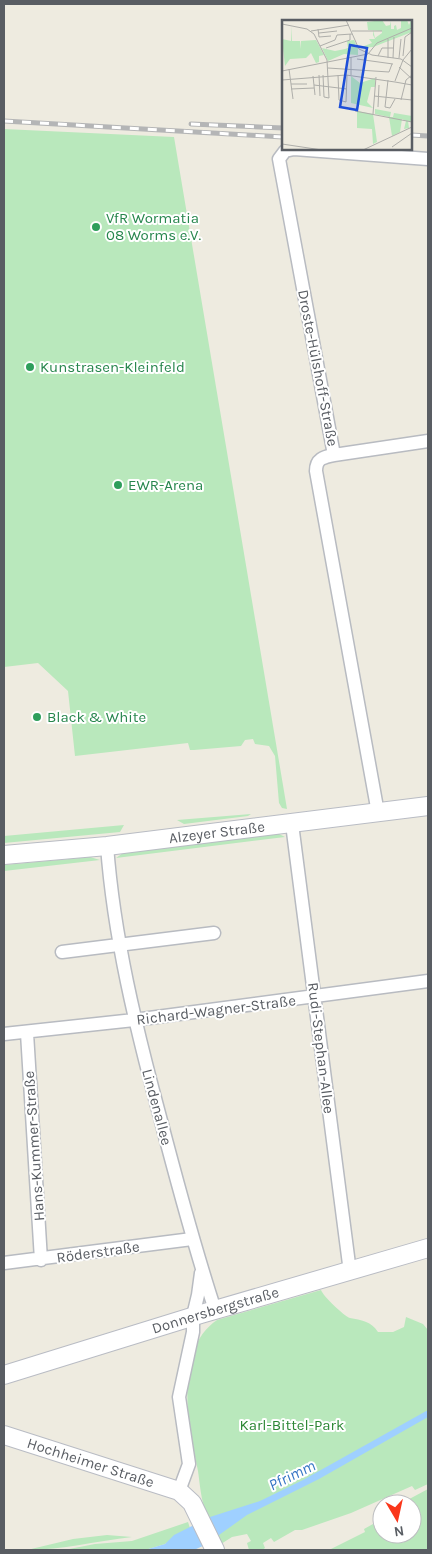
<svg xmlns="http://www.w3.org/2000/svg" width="432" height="1554" viewBox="0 0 432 1554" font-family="Karla,sans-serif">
  <rect width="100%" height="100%" fill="#eeebe0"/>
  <path fill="#b9e8bc" d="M 4,129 L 174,137 L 287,809 L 282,808 L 279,803 L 275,756 L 269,746 L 255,744 L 253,739 L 245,740 L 241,746 L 194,750 L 190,750 L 188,743 L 75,756 L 68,691 L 38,663 L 4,667 Z
    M 251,814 L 248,816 L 184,824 L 177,820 Z
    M 124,825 L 120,832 L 4,843 L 4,836 Z
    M 277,833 L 285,837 L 116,858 L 123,853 Z
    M 90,857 L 100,860 L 4,871 L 4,865 Z
    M 321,1290 C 323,1296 344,1316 350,1318 C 361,1320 371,1321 378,1332 L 393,1332 L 404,1327 L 406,1317 L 423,1324 L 428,1330 L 428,1484 L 415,1490 L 412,1486 L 351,1513 L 302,1530 L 295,1530 L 274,1542 L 271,1538 L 263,1543 L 265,1548 L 262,1550 L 249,1550 L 247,1543 L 251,1541 L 247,1534 L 232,1537 L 221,1544 C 216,1533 210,1523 206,1512 C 201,1500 200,1485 198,1471 C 189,1427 172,1351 217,1320 Z
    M 428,1489 L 428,1550 L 329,1550 L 365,1532 L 364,1529 L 382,1519 L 382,1534 L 412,1534 L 412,1504 L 400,1504 Z
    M 188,1522 L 190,1528 L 165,1544 L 145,1550 L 64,1550 L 95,1544 L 132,1541 Z
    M 107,1535 L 132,1537 C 97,1541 62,1550 27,1550 L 73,1539 Z"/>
  <path fill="#9fd0ff" d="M 428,1410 L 428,1417 L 319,1479 L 247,1515 L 219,1535 L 218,1539 L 194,1550 L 145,1550 L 165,1544 L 174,1535 L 210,1517 L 260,1501 L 303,1480 Z"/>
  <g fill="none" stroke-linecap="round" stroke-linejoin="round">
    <defs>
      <path id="street" d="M 334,455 L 428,441
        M 378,813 L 316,471 C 316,459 323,457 334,455 L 279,159 L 285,151 L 294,149 L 428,159
        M 292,824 L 350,1272
        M 107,846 C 114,938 136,1028 160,1117 C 177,1182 194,1246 215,1310
        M 62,952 L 214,933
        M 27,1033 L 41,1260
        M 4,1034 L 134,1020 L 428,981
        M 4,1263 L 192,1239
        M 179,1491 L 189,1464 L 179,1397 L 193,1332 L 193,1316 L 198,1295 L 201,1273"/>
      <g id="secondary">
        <path id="s1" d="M 4,855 L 107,846 L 428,806"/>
        <path id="s2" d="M 4,1375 L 201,1314 L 428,1248"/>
        <path id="s3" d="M 4,1435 L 179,1491 L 192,1503 L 215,1550"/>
      </g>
    </defs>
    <use href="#street" stroke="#b8bbc1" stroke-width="15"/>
    <use href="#secondary" stroke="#b9bcc4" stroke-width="20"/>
    <use href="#street" stroke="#fff" stroke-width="12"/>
    <use href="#secondary" stroke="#fff" stroke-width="18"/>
    <defs>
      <path id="rail" d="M 4,121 L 283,137
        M 191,124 L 283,128
        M 411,135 L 428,136"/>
    </defs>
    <use href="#rail" stroke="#b4b5b6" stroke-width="5"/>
    <use href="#rail" stroke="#fff" stroke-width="3" stroke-dasharray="9" stroke-linecap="butt"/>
  </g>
  <g fill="#2e9e5b" stroke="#fff" stroke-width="2">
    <circle cx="96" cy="227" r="5"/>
    <circle cx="30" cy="367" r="5"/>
    <circle cx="118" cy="485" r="5"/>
    <circle cx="37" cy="717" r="5"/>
  </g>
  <g text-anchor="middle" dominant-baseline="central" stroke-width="4" stroke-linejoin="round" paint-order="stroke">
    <g font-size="15" fill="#27864d" stroke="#fff" text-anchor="start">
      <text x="106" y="218">VfR Wormatia<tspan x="106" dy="17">08 Worms e.V.</tspan></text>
      <text x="40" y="367">Kunstrasen-Kleinfeld</text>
      <text x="128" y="485">EWR-Arena</text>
      <text x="47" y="717">Black &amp; White</text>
    </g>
    <g font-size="15" fill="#595d63" stroke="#fff">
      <text transform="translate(318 368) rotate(79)">Droste-Hülshoff-Straße</text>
      <text stroke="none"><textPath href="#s1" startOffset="214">Alzeyer Straße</textPath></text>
      <text transform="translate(216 1010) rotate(-7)">Richard-Wagner-Straße</text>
      <text transform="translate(321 1048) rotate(83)">Rudi-Stephan-Allee</text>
      <text transform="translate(157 1107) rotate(75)">Lindenallee</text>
      <text transform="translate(34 1146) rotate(-94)">Hans-Kummer-Straße</text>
      <text transform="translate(98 1252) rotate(-8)">Röderstraße</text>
      <text stroke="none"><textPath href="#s2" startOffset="221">Donnersbergstraße</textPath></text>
      <text stroke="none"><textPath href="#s3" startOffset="91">Hochheimer Straße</textPath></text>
    </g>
    <g font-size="15" fill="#2d8735" stroke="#fff">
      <text x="292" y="1425">Karl-Bittel-Park</text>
    </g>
    <g font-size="16" font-style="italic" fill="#3474c4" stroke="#fff">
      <text transform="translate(292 1475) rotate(-26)">Pfrimm</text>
    </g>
  </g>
  <g transform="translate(282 20)">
    <rect width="130" height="130" fill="#eeebe0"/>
    <path d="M 100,0 L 104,6 L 108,5 L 109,1 L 109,9 L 112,9 L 112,6 L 114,5 L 115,10 L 119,8 L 119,0 L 125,0 L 127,5 L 129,0 L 130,12 L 91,27 L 77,28 L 90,23 L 87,19 L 93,19 L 91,15 L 91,10 L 93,18 L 100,13 L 100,11 L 86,10 L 85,2 ZM 9,6 L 10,21 L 18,21 L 18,29 L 19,21 L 34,20 L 42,35 L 37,36 L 37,42 L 34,43 L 29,33 L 24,38 L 8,39 L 3,46 L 0,19 L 9,21 ZM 72,20 L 74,24 L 70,27 L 76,26 L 76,35 L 62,34 L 46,41 L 40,28 L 53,31 L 63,29 L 66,28 L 65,21 ZM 69,56 L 78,63 L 93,58 L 93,67 L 89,67 L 85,82 L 91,88 L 69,83 ZM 93,89 L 109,92 L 108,97 L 111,97 L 112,93 L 130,96 L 130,102 L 126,101 L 127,108 L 122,109 L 124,101 L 120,99 L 118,112 L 110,116 L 107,97 L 93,94 ZM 75,91 L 91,94 L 95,122 L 91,124 L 90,109 L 75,108 Z" fill="#b9e8bc"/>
    <path fill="none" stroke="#aeaeaa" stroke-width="1" d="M 64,0 L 77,29 L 90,35 L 119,39 L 130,47M 0,4 L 25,9 L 32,14 L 45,40 L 47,78 L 42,77 L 41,55M 36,9 L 37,17 L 49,16M 29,11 L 67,5M 70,11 L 100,11M 37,13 L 55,11M 55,15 L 70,14M 106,19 L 106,38M 38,26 L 53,20 L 55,15M 44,28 L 68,20 L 68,14M 86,34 L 95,23 L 130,8M 96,36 L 100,28 L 112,28M 121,36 L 123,17 L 130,12M 111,38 L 112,17M 117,38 L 119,19M 75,39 L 111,44M 117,47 L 130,59M 46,48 L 107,52 L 110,44M 7,49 L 11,79M 0,51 L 86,34M 37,55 L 38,76M 56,55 L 57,80 L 64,82 L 65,55M 69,55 L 69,37M 31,56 L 33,75M 0,60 L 64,55 L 113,62M 106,60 L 103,87 L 108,88 L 113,79M 113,61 L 121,40 L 130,29M 113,62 L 130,65M 9,64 L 25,64M 32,65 L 65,69M 9,69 L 32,68M 92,76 L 130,80M 119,80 L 124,60 L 130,55M 96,87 L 97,65M 73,91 L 130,102M 91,94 L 94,57M 0,124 L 40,130M 110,127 L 130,113M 81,130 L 130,107"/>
    <path fill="#1d4ed8" fill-opacity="0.15" stroke="#1d4ed8" stroke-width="2.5" d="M 68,25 L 85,28 L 75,90 L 58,87 Z"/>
    <rect width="130" height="130" fill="none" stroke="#595d63" stroke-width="2.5"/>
  </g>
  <rect width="432" height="1554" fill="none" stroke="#595d63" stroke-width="10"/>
  <g transform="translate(397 1519) rotate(171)"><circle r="24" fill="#ffffff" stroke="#bdbec1"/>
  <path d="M0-4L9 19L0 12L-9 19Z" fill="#fa361a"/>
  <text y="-8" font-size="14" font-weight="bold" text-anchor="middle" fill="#595d63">N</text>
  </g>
</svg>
